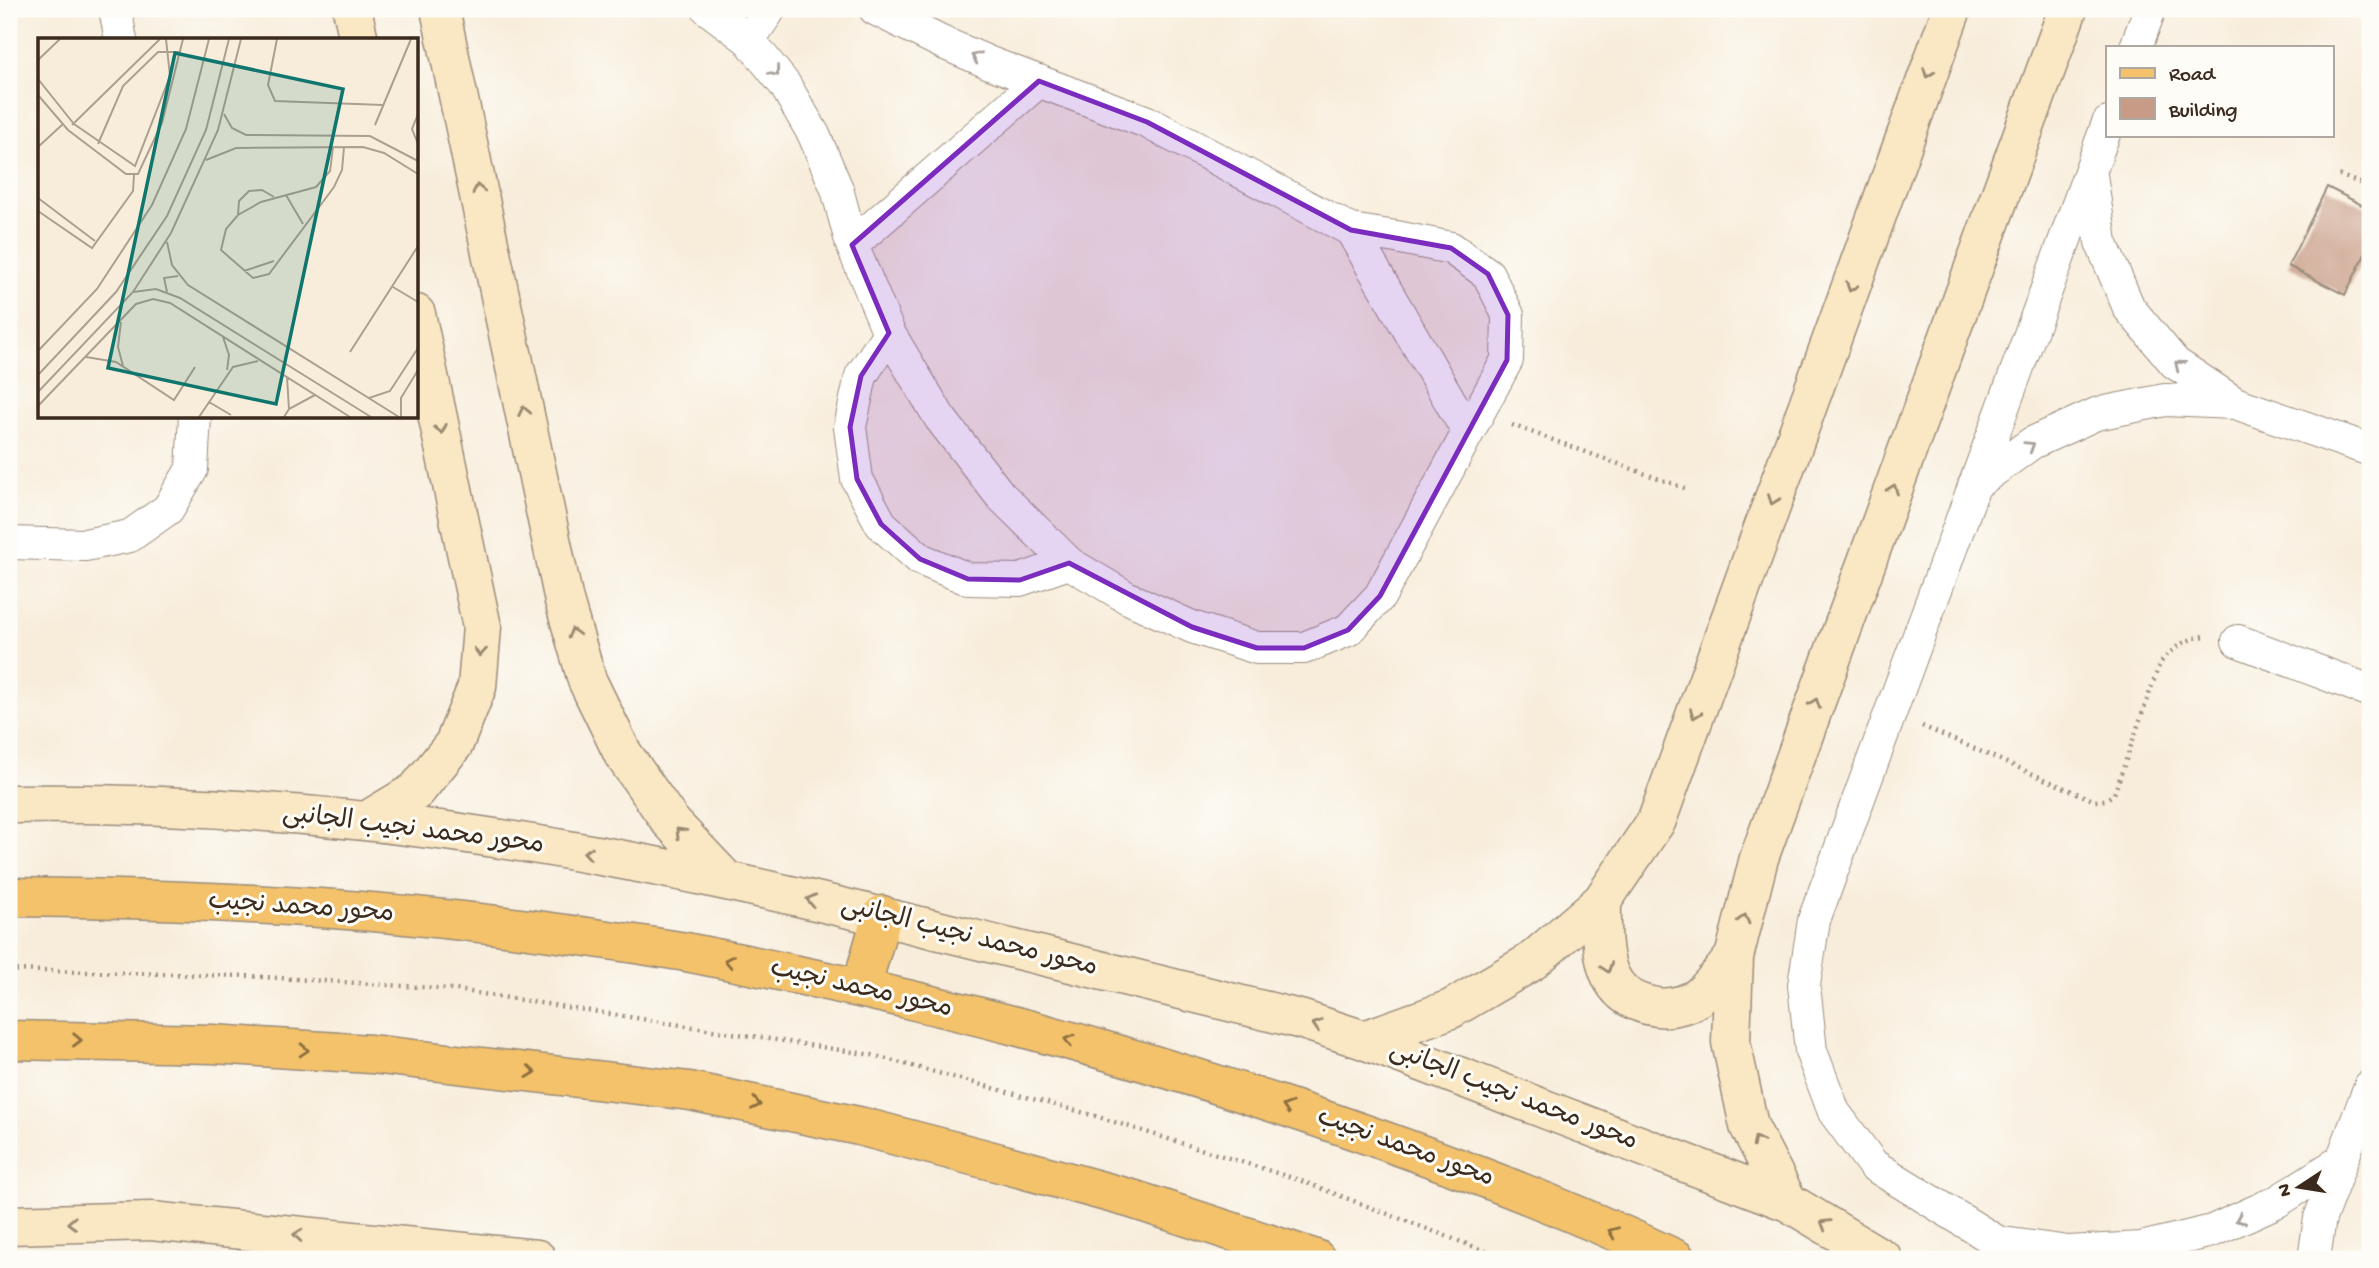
<svg xmlns="http://www.w3.org/2000/svg" width="2379" height="1268" viewBox="0 0 2379 1268" font-family="'Gochi Hand','Playpen Sans Arabic',sans-serif">
  <rect width="100%" height="100%" fill="#fdfcf7"/>
  <filter id="ink" filterUnits="userSpaceOnUse"><feTurbulence type="fractalNoise" baseFrequency=".0143" numOctaves="2"/><feDisplacementMap in="SourceGraphic" scale="14" xChannelSelector="R" yChannelSelector="G"/><feConvolveMatrix kernelMatrix="1 2 1 2 8 2 1 2 1" color-interpolation-filters="sRGB"/></filter>
  <filter id="wash" filterUnits="userSpaceOnUse"><feTurbulence type="fractalNoise" baseFrequency=".00686" numOctaves="4" result="noise"/><feDisplacementMap in="SourceGraphic" scale="28" xChannelSelector="R" yChannelSelector="G"/><feGaussianBlur stdDeviation="1.57" result="paint"/><feColorMatrix in="noise" values="0 0 0 0 0 0 0 0 0 0 0 0 0 0 0 0 0 1.4 0 .05"/><feComposite in="paint" operator="in"/></filter>
  <g filter="url(#wash)">
    <rect width="100%" height="100%" fill="#f8eddb"/>
    <g id="blocks">
      <path fill="#c79b85" d="M 2327,187 L 2370,209 L 2370,244 L 2345,295 L 2288,266 Z"/>
    </g>
  </g>
  <g filter="url(#ink)">
    <use href="#blocks" fill-opacity="0" stroke="#9a8c7c" stroke-width="2"/>
    <g fill="none" stroke-linecap="round" stroke-linejoin="round">
      <defs>
        <path id="street" d="M 115,9 L 121,40
          M 708,9 L 749,40 L 785,85 L 814,135 L 837,189 L 852,245 L 889,333 L 940,418 L 1000,495 L 1069,563 L 1128,598 L 1192,627 L 1257,648 L 1304,648 L 1348,630 L 1380,596 L 1507,360 L 1508,315 L 1488,274 L 1451,248 L 1396,237 L 1351,230 L 1147,122 L 990,63 L 941,42 L 875,9
          M 749,40 L 770,9
          M 2136,47 L 2150,9
          M 2091,175 L 2101,242 L 2129,308 L 2175,363 L 2235,403 L 2370,450
          M 1351,230 L 1468,432
          M 852,245 L 1039,81
          M 889,333 L 861,376 L 850,427 L 857,479 L 881,524 L 920,559 L 968,579 L 1020,580 L 1069,563
          M 1974,485 L 2032,443 L 2096,414 L 2165,400 L 2234,403
          M 9,543 L 85,545 L 130,536 L 168,509 L 192,469 L 195,416
          M 2238,641 L 2370,691
          M 2003,1243 L 2068,1252 L 2141,1248 L 2212,1231 L 2278,1201 L 2341,1161
          M 2025,1259 L 1873,1165 L 1834,1112 L 1811,1051 L 1804,985 L 1814,920 L 2108,123
          M 2314,1259 L 2320,1218 L 2370,1086"/>
        <path id="secondary" d="M 352,9 L 359,40
          M 440,9 L 564,601 L 587,680 L 623,754 L 670,821 L 727,881
          M 9,804 C 209,801 411,820 607,857 C 744,882 879,916 1014,949 C 1110,973 1206,997 1303,1020 L 1364,1040 L 1788,1202 L 1883,1259
          M 366,821 L 416,791 L 454,744 L 477,687 L 482,627 L 416,314
          M 1602,901 C 1602,948 1598,998 1657,1007 C 1671,1009 1691,1004 1702,994 C 1714,983 1724,969 1734,957
          M 1364,1040 L 1451,1009 L 1531,962 L 1602,901 L 1657,820 L 1952,9
          M 1788,1202 L 1749,1126 L 1731,1042 L 1734,957 L 1759,858 L 2068,9
          M 9,1225 L 151,1221 L 537,1259"/>
        <path id="primary" d="M 9,897 C 113,898 216,901 320,908 C 440,916 561,932 680,951 C 719,958 759,967 798,975 C 959,1008 1118,1051 1274,1103 C 1410,1148 1546,1198 1676,1259
          M 861,988 L 882,915
          M 9,1040 L 213,1044 L 371,1054 L 690,1091 L 859,1126 L 1000,1163 L 1132,1199 L 1316,1259"/>
      </defs>
      <use href="#street" stroke="#9a8c7c" stroke-width="34"/>
      <use href="#secondary" stroke="#9a8c7c" stroke-width="41"/>
      <use href="#primary" stroke="#9a8c7c" stroke-width="41"/>
      <path stroke="#9a8c7c" stroke-width="4.5" stroke-dasharray="2 5" stroke-linecap="butt" d="M 2339,175 L 2370,187
        M 1512,425 L 1687,489
        M 1922,726 L 2095,801 L 2105,800 L 2114,794 L 2160,663 C 2173,648 2186,638 2206,636
        M 9,970 L 247,976 L 451,989 L 872,1055 L 1092,1115 L 1299,1180 L 1506,1259"/>
      <use href="#street" stroke="#fff" stroke-width="32"/>
      <use href="#secondary" stroke="#fae7c3" stroke-width="38"/>
      <use href="#primary" stroke="#f3c26a" stroke-width="38"/>
    </g>
    <defs><path id="oneway-chevron" d="M-2-3.5L2.5 0L-2 3.5" fill="none" stroke-width="1.6" stroke-linecap="round" stroke-linejoin="round" transform="scale(1.75)"/></defs>
    <g stroke="#a79f9a">
      <use href="#oneway-chevron" transform="translate(976 57) rotate(-157)"/>
      <use href="#oneway-chevron" transform="translate(775 72) rotate(51)"/>
      <use href="#oneway-chevron" transform="translate(2179 365) rotate(-141)"/>
      <use href="#oneway-chevron" transform="translate(2030 446) rotate(-32)"/>
      <use href="#oneway-chevron" transform="translate(2240 1219) rotate(156)"/>
    </g>
    <g stroke="#9a8870">
      <use href="#oneway-chevron" transform="translate(1928 73) rotate(110)"/>
      <use href="#oneway-chevron" transform="translate(478 189) rotate(-102)"/>
      <use href="#oneway-chevron" transform="translate(1851 287) rotate(110)"/>
      <use href="#oneway-chevron" transform="translate(524 411) rotate(-102)"/>
      <use href="#oneway-chevron" transform="translate(441 429) rotate(78)"/>
      <use href="#oneway-chevron" transform="translate(1893 489) rotate(-70)"/>
      <use href="#oneway-chevron" transform="translate(1773 500) rotate(110)"/>
      <use href="#oneway-chevron" transform="translate(573 633) rotate(-106)"/>
      <use href="#oneway-chevron" transform="translate(480 652) rotate(95)"/>
      <use href="#oneway-chevron" transform="translate(1815 703) rotate(-70)"/>
      <use href="#oneway-chevron" transform="translate(1695 714) rotate(110)"/>
      <use href="#oneway-chevron" transform="translate(680 832) rotate(-134)"/>
      <use href="#oneway-chevron" transform="translate(588 853) rotate(-171)"/>
      <use href="#oneway-chevron" transform="translate(811 900) rotate(-168)"/>
      <use href="#oneway-chevron" transform="translate(1744 919) rotate(-76)"/>
      <use href="#oneway-chevron" transform="translate(1607 968) rotate(71)"/>
      <use href="#oneway-chevron" transform="translate(1317 1025) rotate(-162)"/>
      <use href="#oneway-chevron" transform="translate(1757 1141) rotate(-117)"/>
      <use href="#oneway-chevron" transform="translate(72 1223) rotate(178)"/>
      <use href="#oneway-chevron" transform="translate(1825 1224) rotate(-149)"/>
      <use href="#oneway-chevron" transform="translate(298 1235) rotate(-174)"/>
    </g>
    <g stroke="#8e6e40">
      <use href="#oneway-chevron" transform="translate(729 961) rotate(-168)"/>
      <use href="#oneway-chevron" transform="translate(77 1040) rotate(1)"/>
      <use href="#oneway-chevron" transform="translate(1069 1040) rotate(-164)"/>
      <use href="#oneway-chevron" transform="translate(304 1050) rotate(4)"/>
      <use href="#oneway-chevron" transform="translate(531 1072) rotate(7)"/>
      <use href="#oneway-chevron" transform="translate(756 1104) rotate(12)"/>
      <use href="#oneway-chevron" transform="translate(1287 1107) rotate(-162)"/>
      <use href="#oneway-chevron" transform="translate(1613 1232) rotate(-157)"/>
    </g>
  </g>
  <path fill="#7b2cbf" fill-opacity="0.2" stroke="#7b2cbf" stroke-width="5" stroke-linejoin="round" d="M 1039,81 L 1147,122 L 1351,230 L 1451,248 L 1488,274 L 1508,315 L 1507,360 L 1380,596 L 1348,630 L 1304,648 L 1257,648 L 1192,627 L 1069,563 L 1020,580 L 968,579 L 920,559 L 881,524 L 857,479 L 850,427 L 861,376 L 889,333 L 852,245 Z"/>
  <g text-anchor="middle" dominant-baseline="central" stroke-width="6" stroke-linejoin="round" paint-order="stroke">
    <g font-size="26" fill="#3b2a1e" stroke="#fdfcf7">
      <text transform="translate(413 831) rotate(7)">محور محمد نجيب الجانبى</text>
      <text transform="translate(301 909) rotate(4)">محور محمد نجيب</text>
      <text transform="translate(969 938) rotate(14)">محور محمد نجيب الجانبى</text>
      <text transform="translate(861 990) rotate(13)">محور محمد نجيب</text>
      <text transform="translate(1513 1097) rotate(21)">محور محمد نجيب الجانبى</text>
      <text transform="translate(1405 1149) rotate(20)">محور محمد نجيب</text>
    </g>
  </g>
  <g transform="translate(38 38)">
    <rect width="380" height="380" fill="#f8eddb"/>
    <path fill="none" stroke="#ac9f8f" stroke-width="2" d="M 239,1 L 230,47 L 237,63 L 345,67M 0,22 L 22,1M 0,41 L 36,86 L 97,128 L 132,38 L 128,1M 0,57 L 30,92 L 88,136 L 100,136 L 124,85 L 145,1M 186,76 L 194,90 L 208,97 L 332,98 L 380,123M 380,76 L 374,91 L 380,106M 34,87 L 122,1M 337,87 L 373,1M 60,106 L 85,48 L 120,14 L 143,14M 0,109 L 25,86M 295,109 L 292,133 L 278,149 L 223,164 L 200,177 L 188,191 L 183,212 L 215,240 L 231,236 L 296,149 L 304,132 L 306,109M 168,122 L 198,110 L 325,109 L 346,115 L 380,136M 248,157 L 265,186M 0,160 L 57,203M 0,173 L 54,210 L 95,153 L 96,137M 200,177 L 201,163 L 211,153 L 224,152 L 236,159M 129,204 L 134,227 L 150,247 L 361,379M 206,233 L 236,223M 355,249 L 380,264M 95,254 L 118,251 L 142,260 L 333,379M 129,254 L 126,240 L 140,238M 83,284 L 80,309 L 85,328M 185,299 L 191,317 L 189,332M 0,313 L 59,251 L 114,167 L 148,91 L 171,1M 312,314 L 380,208M 48,319 L 78,324 L 136,362 L 157,329M 0,337 L 78,254 L 129,178 L 168,92 L 191,1M 249,339 L 251,371M 0,354 L 95,254 L 133,195 L 180,92 L 203,1M 331,360 L 352,353 L 380,310M 171,364 L 193,377M 0,368 L 98,266 L 115,261 L 132,265 L 312,379M 161,379 L 195,329 L 220,323M 246,379 L 251,371 L 277,357M 363,379 L 363,360 L 380,332"/>
    <path fill="#0f766e" fill-opacity="0.15" stroke="#0f766e" stroke-width="3.5" d="M 137,15 L 305,51 L 238,366 L 70,330 Z"/>
    <rect width="380" height="380" fill="none" stroke="#3b2a1e" stroke-width="3.5"/>
  </g>
  <rect width="2379" height="1268" fill="none" stroke="#fdfcf7" stroke-width="35"/>
  <rect x="2106" y="46" width="228" height="91" fill="#fdfcf7" stroke="#afa8a0" stroke-width="2"/>
  <rect x="2120" y="68" width="35" height="10" fill="#f3c26a" stroke="#afa8a0" stroke-width="2"/>
  <text x="2169" y="80" font-size="21" fill="#3b2a1e">Road</text>
  <rect x="2120" y="98" width="35" height="21" fill="#c79b85" stroke="#afa8a0" stroke-width="2"/>
  <text x="2169" y="116" font-size="21" fill="#3b2a1e">Building</text>
  <g transform="translate(2299 1187) rotate(258)" stroke="#fdfcf7" stroke-width="5" paint-order="stroke">
  <path d="M0-5L12 26L0 18L-12 26Z" fill="#3b2a1e"/>
  <text y="-10" font-size="19" font-weight="bold" text-anchor="middle" fill="#3b2a1e">N</text>
  </g>
</svg>
